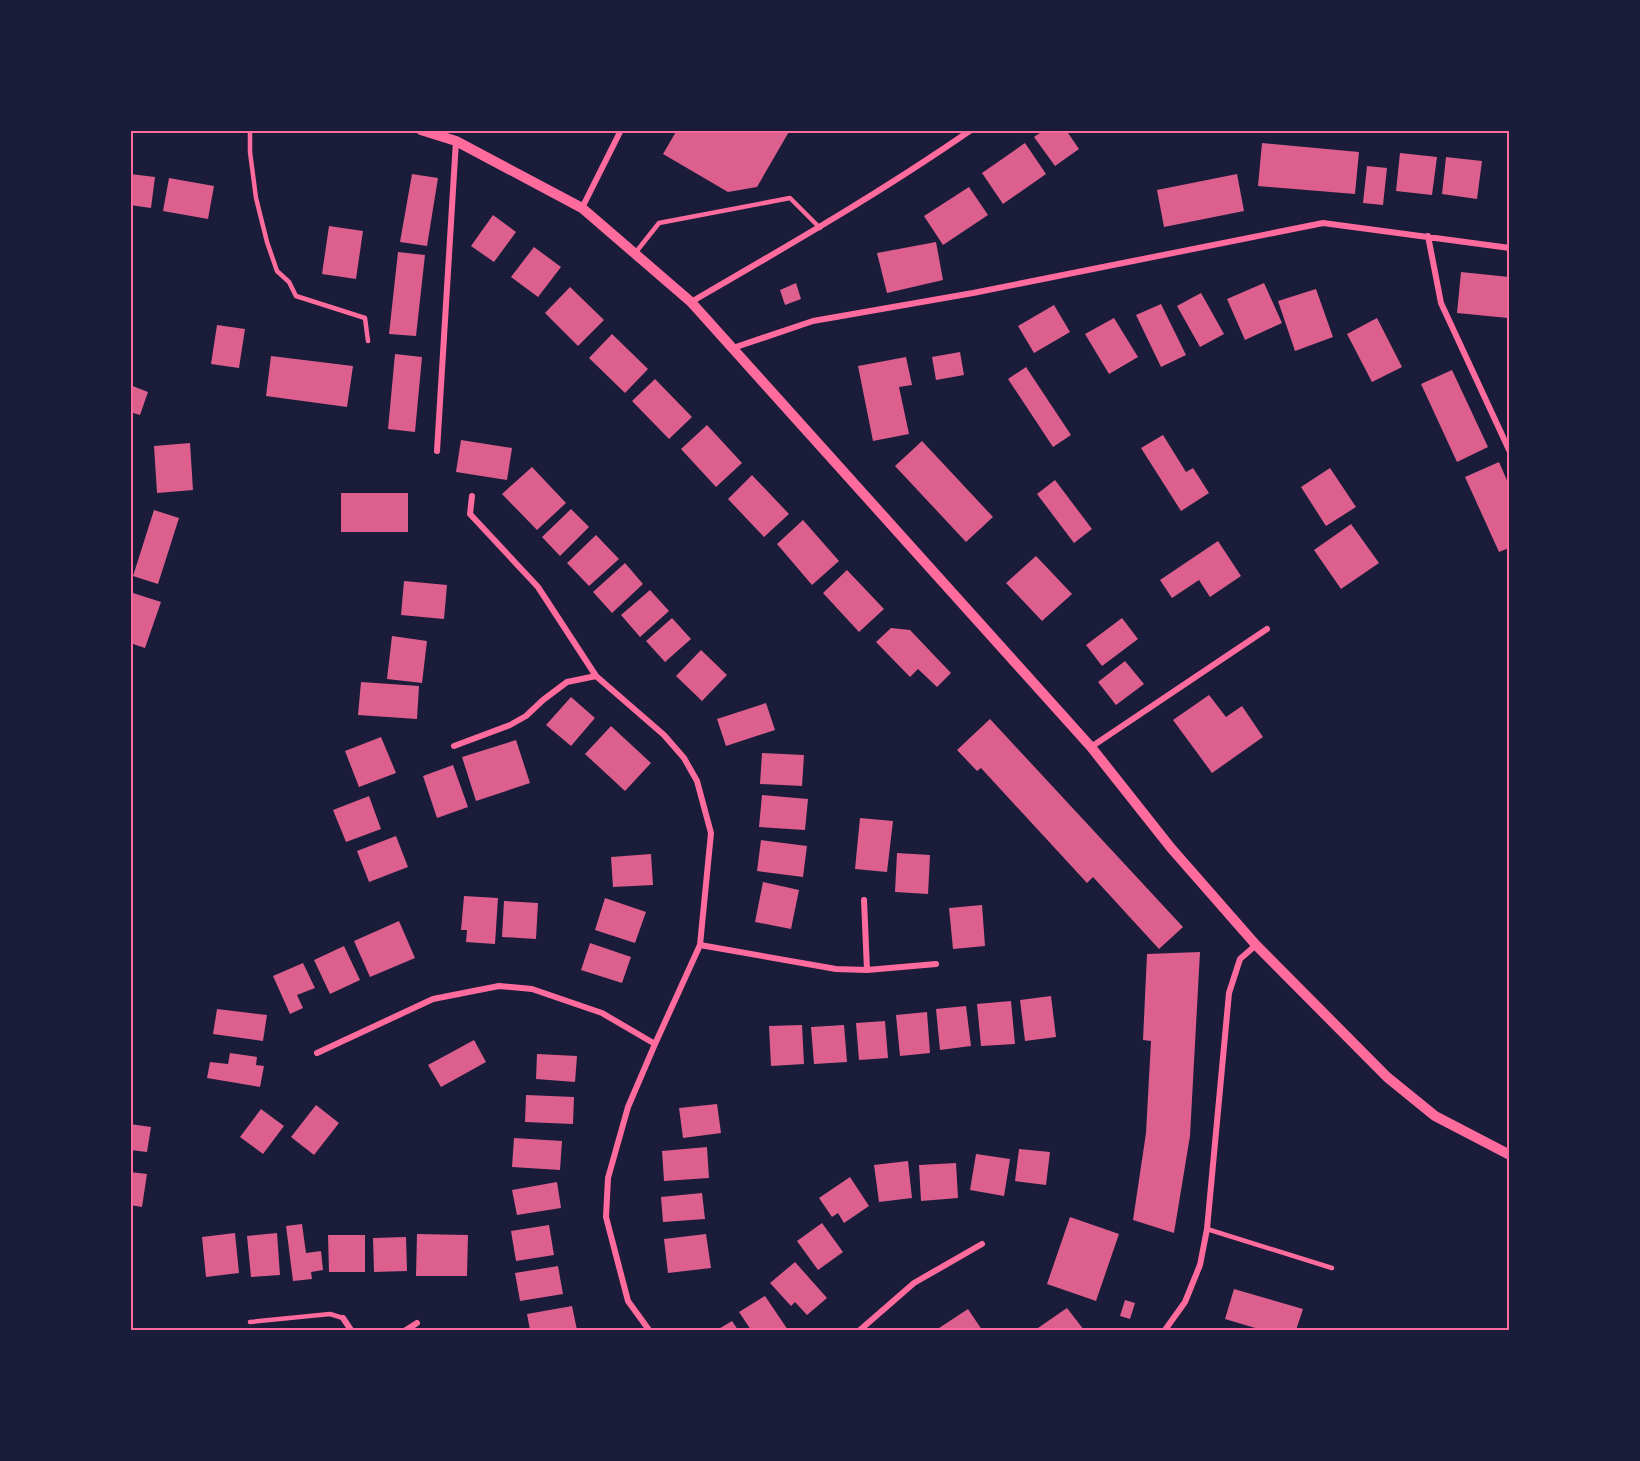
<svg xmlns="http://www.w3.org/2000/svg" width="1640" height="1461" viewBox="0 0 1640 1461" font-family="'PT Serif',serif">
  <rect width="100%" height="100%" fill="#1b1b3a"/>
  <path fill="#dd5f8e" d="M 677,130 L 790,130 L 757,187 L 728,192 L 663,154 Z
    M 1044,130 L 1066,130 L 1079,149 L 1055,166 L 1034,137 Z
    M 1025,143 L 1046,174 L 1003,204 L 982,173 Z
    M 1262,143 L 1359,152 L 1355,194 L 1258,186 Z
    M 1400,153 L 1437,157 L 1432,195 L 1396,191 Z
    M 1446,157 L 1482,161 L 1477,199 L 1442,194 Z
    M 1367,166 L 1387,168 L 1383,205 L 1363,203 Z
    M 130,174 L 155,177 L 151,208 L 130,205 Z
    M 412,174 L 438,178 L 427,246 L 400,242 Z
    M 1237,174 L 1244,211 L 1164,227 L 1157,190 Z
    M 169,178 L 214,186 L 208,219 L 163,211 Z
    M 969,187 L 988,215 L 943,245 L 924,216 Z
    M 493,215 L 516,232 L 494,262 L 471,246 Z
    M 329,226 L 363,231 L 356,279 L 322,274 Z
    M 936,242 L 943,280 L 887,293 L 877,253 Z
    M 534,247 L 561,267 L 538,297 L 511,277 Z
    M 398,252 L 425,255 L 416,336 L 389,334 Z
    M 1461,272 L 1509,277 L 1508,318 L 1457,313 Z
    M 796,283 L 801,299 L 785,305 L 780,290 Z
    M 1264,283 L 1282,323 L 1245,340 L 1227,299 Z
    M 570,287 L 604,320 L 578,346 L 545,313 Z
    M 1316,289 L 1333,337 L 1295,351 L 1278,301 Z
    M 1201,293 L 1224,334 L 1200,347 L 1177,306 Z
    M 1161,304 L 1186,355 L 1161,367 L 1136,315 Z
    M 1054,305 L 1070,332 L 1034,353 L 1018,326 Z
    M 1114,318 L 1138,357 L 1109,374 L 1085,334 Z
    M 1377,318 L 1402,367 L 1372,382 L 1347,334 Z
    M 217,325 L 245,329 L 239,368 L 211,364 Z
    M 612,334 L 648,369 L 625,393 L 589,358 Z
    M 960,352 L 964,375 L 936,380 L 932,357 Z
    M 395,354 L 422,357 L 415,432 L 388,429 Z
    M 271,356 L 353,366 L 347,407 L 266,396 Z
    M 906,357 L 912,385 L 899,387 L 909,434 L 873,441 L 858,366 Z
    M 1026,367 L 1071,435 L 1053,447 L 1008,379 Z
    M 1452,370 L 1488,447 L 1457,462 L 1421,384 Z
    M 655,379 L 692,417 L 669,439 L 632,401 Z
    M 130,385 L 148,392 L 140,415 L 130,412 Z
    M 707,425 L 742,463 L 716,487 L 681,449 Z
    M 1163,435 L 1186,472 L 1193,468 L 1209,493 L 1181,511 L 1141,448 Z
    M 461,440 L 512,448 L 507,480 L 456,472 Z
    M 922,441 L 993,517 L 966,542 L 895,466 Z
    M 190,443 L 193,490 L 157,493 L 154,446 Z
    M 1499,462 L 1509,485 L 1509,548 L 1499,552 L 1465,477 Z
    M 532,467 L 566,503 L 537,530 L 502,494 Z
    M 1330,468 L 1356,507 L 1326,526 L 1301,487 Z
    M 752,475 L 789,514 L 764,537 L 728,499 Z
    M 1055,480 L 1092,529 L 1074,543 L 1037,494 Z
    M 341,493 L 408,493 L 408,532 L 341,532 Z
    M 571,509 L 589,527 L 560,556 L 542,537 Z
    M 154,510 L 179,518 L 158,584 L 133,576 Z
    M 803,520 L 839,561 L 812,585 L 777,544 Z
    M 1351,524 L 1379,563 L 1341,589 L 1314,550 Z
    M 596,535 L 619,559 L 589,586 L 567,563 Z
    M 1218,541 L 1241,576 L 1210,597 L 1199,580 L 1172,598 L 1160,580 Z
    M 1036,556 L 1072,594 L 1042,621 L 1006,583 Z
    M 625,563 L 643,584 L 612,613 L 593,592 Z
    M 847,570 L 884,609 L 859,632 L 823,593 Z
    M 404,581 L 447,585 L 444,619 L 401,615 Z
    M 650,590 L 669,611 L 640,637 L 621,615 Z
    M 130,592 L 161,602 L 145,648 L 130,643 Z
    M 672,618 L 691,639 L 665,662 L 646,641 Z
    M 1122,618 L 1138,639 L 1102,666 L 1086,645 Z
    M 891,628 L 910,630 L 951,673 L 937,687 L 918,669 L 910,677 L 876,642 Z
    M 392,636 L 427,641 L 422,683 L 387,679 Z
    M 701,650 L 727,675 L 702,701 L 676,676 Z
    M 1125,661 L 1144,684 L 1116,705 L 1098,682 Z
    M 361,682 L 419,686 L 417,719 L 358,715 Z
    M 1209,695 L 1226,717 L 1242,706 L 1263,737 L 1212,773 L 1173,720 Z
    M 571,697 L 595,718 L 571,746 L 546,725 Z
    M 766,703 L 775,730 L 726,746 L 717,719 Z
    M 990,719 L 1183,927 L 1159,949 L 1093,877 L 1087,883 L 981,768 L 977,771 L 957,750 Z
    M 611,726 L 651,763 L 625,791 L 585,754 Z
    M 381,737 L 396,773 L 359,787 L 345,751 Z
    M 516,740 L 530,783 L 476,801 L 462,757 Z
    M 762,753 L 804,755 L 802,786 L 760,784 Z
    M 453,765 L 468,807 L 437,818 L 423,776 Z
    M 762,795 L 808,799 L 805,830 L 759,827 Z
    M 369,796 L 381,829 L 346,842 L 333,810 Z
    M 860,818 L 893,821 L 887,872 L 855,869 Z
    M 396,836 L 408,867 L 369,882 L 357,851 Z
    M 761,840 L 807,846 L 803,877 L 757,871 Z
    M 897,853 L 930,855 L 928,894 L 895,892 Z
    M 651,854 L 653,885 L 613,887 L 611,857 Z
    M 763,882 L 799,890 L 791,929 L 755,922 Z
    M 464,896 L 498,898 L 495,944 L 466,942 L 467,930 L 461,930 Z
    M 605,898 L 646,912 L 635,943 L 595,930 Z
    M 504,901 L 538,903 L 536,939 L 502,937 Z
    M 982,905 L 985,946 L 953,949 L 949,908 Z
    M 399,921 L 415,958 L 370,977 L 354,941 Z
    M 590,943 L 631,957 L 622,983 L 581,970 Z
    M 344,946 L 360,980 L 330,994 L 314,960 Z
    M 1200,952 L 1190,1136 L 1174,1233 L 1133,1220 L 1146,1133 L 1151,1041 L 1143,1040 L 1147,954 Z
    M 303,963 L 315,988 L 297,995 L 303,1008 L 290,1014 L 273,976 Z
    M 1051,996 L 1056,1037 L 1025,1041 L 1020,1000 Z
    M 1011,1001 L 1015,1044 L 981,1046 L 977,1004 Z
    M 966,1006 L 971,1046 L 940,1050 L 936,1009 Z
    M 217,1009 L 267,1015 L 263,1041 L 213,1034 Z
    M 927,1012 L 930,1053 L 900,1056 L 896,1015 Z
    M 885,1021 L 888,1058 L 859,1060 L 856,1023 Z
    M 802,1025 L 804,1064 L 771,1066 L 769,1026 Z
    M 844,1025 L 847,1062 L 814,1064 L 811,1027 Z
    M 474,1040 L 486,1062 L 441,1087 L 428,1065 Z
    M 230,1053 L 257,1057 L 256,1065 L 264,1066 L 260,1087 L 207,1078 L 210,1062 L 228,1064 Z
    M 537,1054 L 577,1056 L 575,1082 L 536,1079 Z
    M 526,1095 L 574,1097 L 573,1124 L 525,1122 Z
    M 717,1104 L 721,1133 L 683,1138 L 679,1108 Z
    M 316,1105 L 339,1123 L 314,1155 L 291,1137 Z
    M 261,1109 L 284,1126 L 263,1154 L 240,1137 Z
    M 130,1124 L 151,1127 L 147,1152 L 130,1150 Z
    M 514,1138 L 562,1141 L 560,1170 L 512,1167 Z
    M 707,1147 L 709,1178 L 664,1181 L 662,1151 Z
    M 1019,1149 L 1050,1152 L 1046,1185 L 1015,1181 Z
    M 976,1154 L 1010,1159 L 1004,1196 L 970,1190 Z
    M 908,1161 L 912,1198 L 879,1202 L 874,1165 Z
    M 956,1163 L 958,1198 L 921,1201 L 919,1165 Z
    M 130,1172 L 147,1174 L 142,1207 L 130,1205 Z
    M 850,1177 L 869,1206 L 844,1223 L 838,1213 L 832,1217 L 819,1198 Z
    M 557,1182 L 561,1208 L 517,1215 L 512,1190 Z
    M 702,1193 L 705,1219 L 663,1222 L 661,1197 Z
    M 1070,1217 L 1119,1234 L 1096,1301 L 1047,1284 Z
    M 822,1223 L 843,1252 L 818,1270 L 797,1241 Z
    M 302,1224 L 306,1253 L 321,1251 L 323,1270 L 311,1272 L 312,1279 L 293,1281 L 286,1226 Z
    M 549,1225 L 554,1255 L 516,1261 L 511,1231 Z
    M 235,1233 L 239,1273 L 206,1277 L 202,1237 Z
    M 277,1233 L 280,1275 L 251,1277 L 247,1236 Z
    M 417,1234 L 468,1235 L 467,1276 L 416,1276 Z
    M 706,1234 L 711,1268 L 668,1273 L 664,1239 Z
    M 328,1235 L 365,1235 L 365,1272 L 329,1272 Z
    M 406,1237 L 407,1271 L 374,1272 L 373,1238 Z
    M 795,1262 L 827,1298 L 807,1315 L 795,1302 L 791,1306 L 770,1283 Z
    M 558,1266 L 563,1294 L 520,1301 L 515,1273 Z
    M 1234,1289 L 1303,1309 L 1296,1330 L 1262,1330 L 1225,1319 Z
    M 765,1296 L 788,1330 L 751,1330 L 739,1312 Z
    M 1125,1300 L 1135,1303 L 1130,1319 L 1120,1316 Z
    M 572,1306 L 577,1330 L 530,1330 L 527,1314 Z
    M 1067,1308 L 1084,1330 L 1035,1330 Z
    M 968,1309 L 982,1330 L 936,1330 Z
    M 732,1321 L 738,1330 L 717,1330 Z"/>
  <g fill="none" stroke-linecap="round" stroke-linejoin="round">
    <path stroke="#ff6b9d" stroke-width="4.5" d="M 250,130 L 250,152 L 256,198 L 267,242 L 277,271 L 289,282 L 296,296 L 365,318 L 368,341
      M 636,252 L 659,223 L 790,198 L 820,228
      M 1207,1229 L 1332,1268
      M 250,1322 L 330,1314 L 343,1318"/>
    <path stroke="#ff6b9d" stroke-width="6" d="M 582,208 L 621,130
      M 1428,236 L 1441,303 L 1510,452
      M 691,302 C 786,247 880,193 971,130
      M 733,348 L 813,321 L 973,293 L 1323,223 L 1510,248
      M 437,451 L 456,141
      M 472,496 L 470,514 L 538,587 L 596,676
      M 454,746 L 510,725 L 526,716 L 543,700 L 567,682 L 596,676 L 664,735 L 684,758 L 697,781 L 711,833 L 700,945 L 655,1044 L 628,1107 L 608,1178 L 606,1217 L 628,1301 L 649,1330
      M 1091,747 L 1267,629
      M 700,945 L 836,969 L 867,970 L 864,900
      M 867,970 L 936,964
      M 317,1053 L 433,999 L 499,986 L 532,989 L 602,1013 L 655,1044
      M 343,1318 L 351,1330
      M 406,1330 L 417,1323
      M 860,1330 L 914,1283 L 982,1244
      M 1165,1330 L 1185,1302 L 1200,1265 L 1207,1229 L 1229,993 L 1240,959 L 1256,945"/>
    <path stroke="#ff6b9d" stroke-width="10" d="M 421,130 L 456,141 L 582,208 L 691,302 L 1091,747 L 1171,848 L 1256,945 L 1387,1077 L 1435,1116 L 1510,1155"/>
  </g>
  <rect width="1640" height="1461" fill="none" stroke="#1b1b3a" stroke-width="264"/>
  <rect x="132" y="132" width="1376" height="1197" fill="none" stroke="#ff6b9d" stroke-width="2"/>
</svg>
